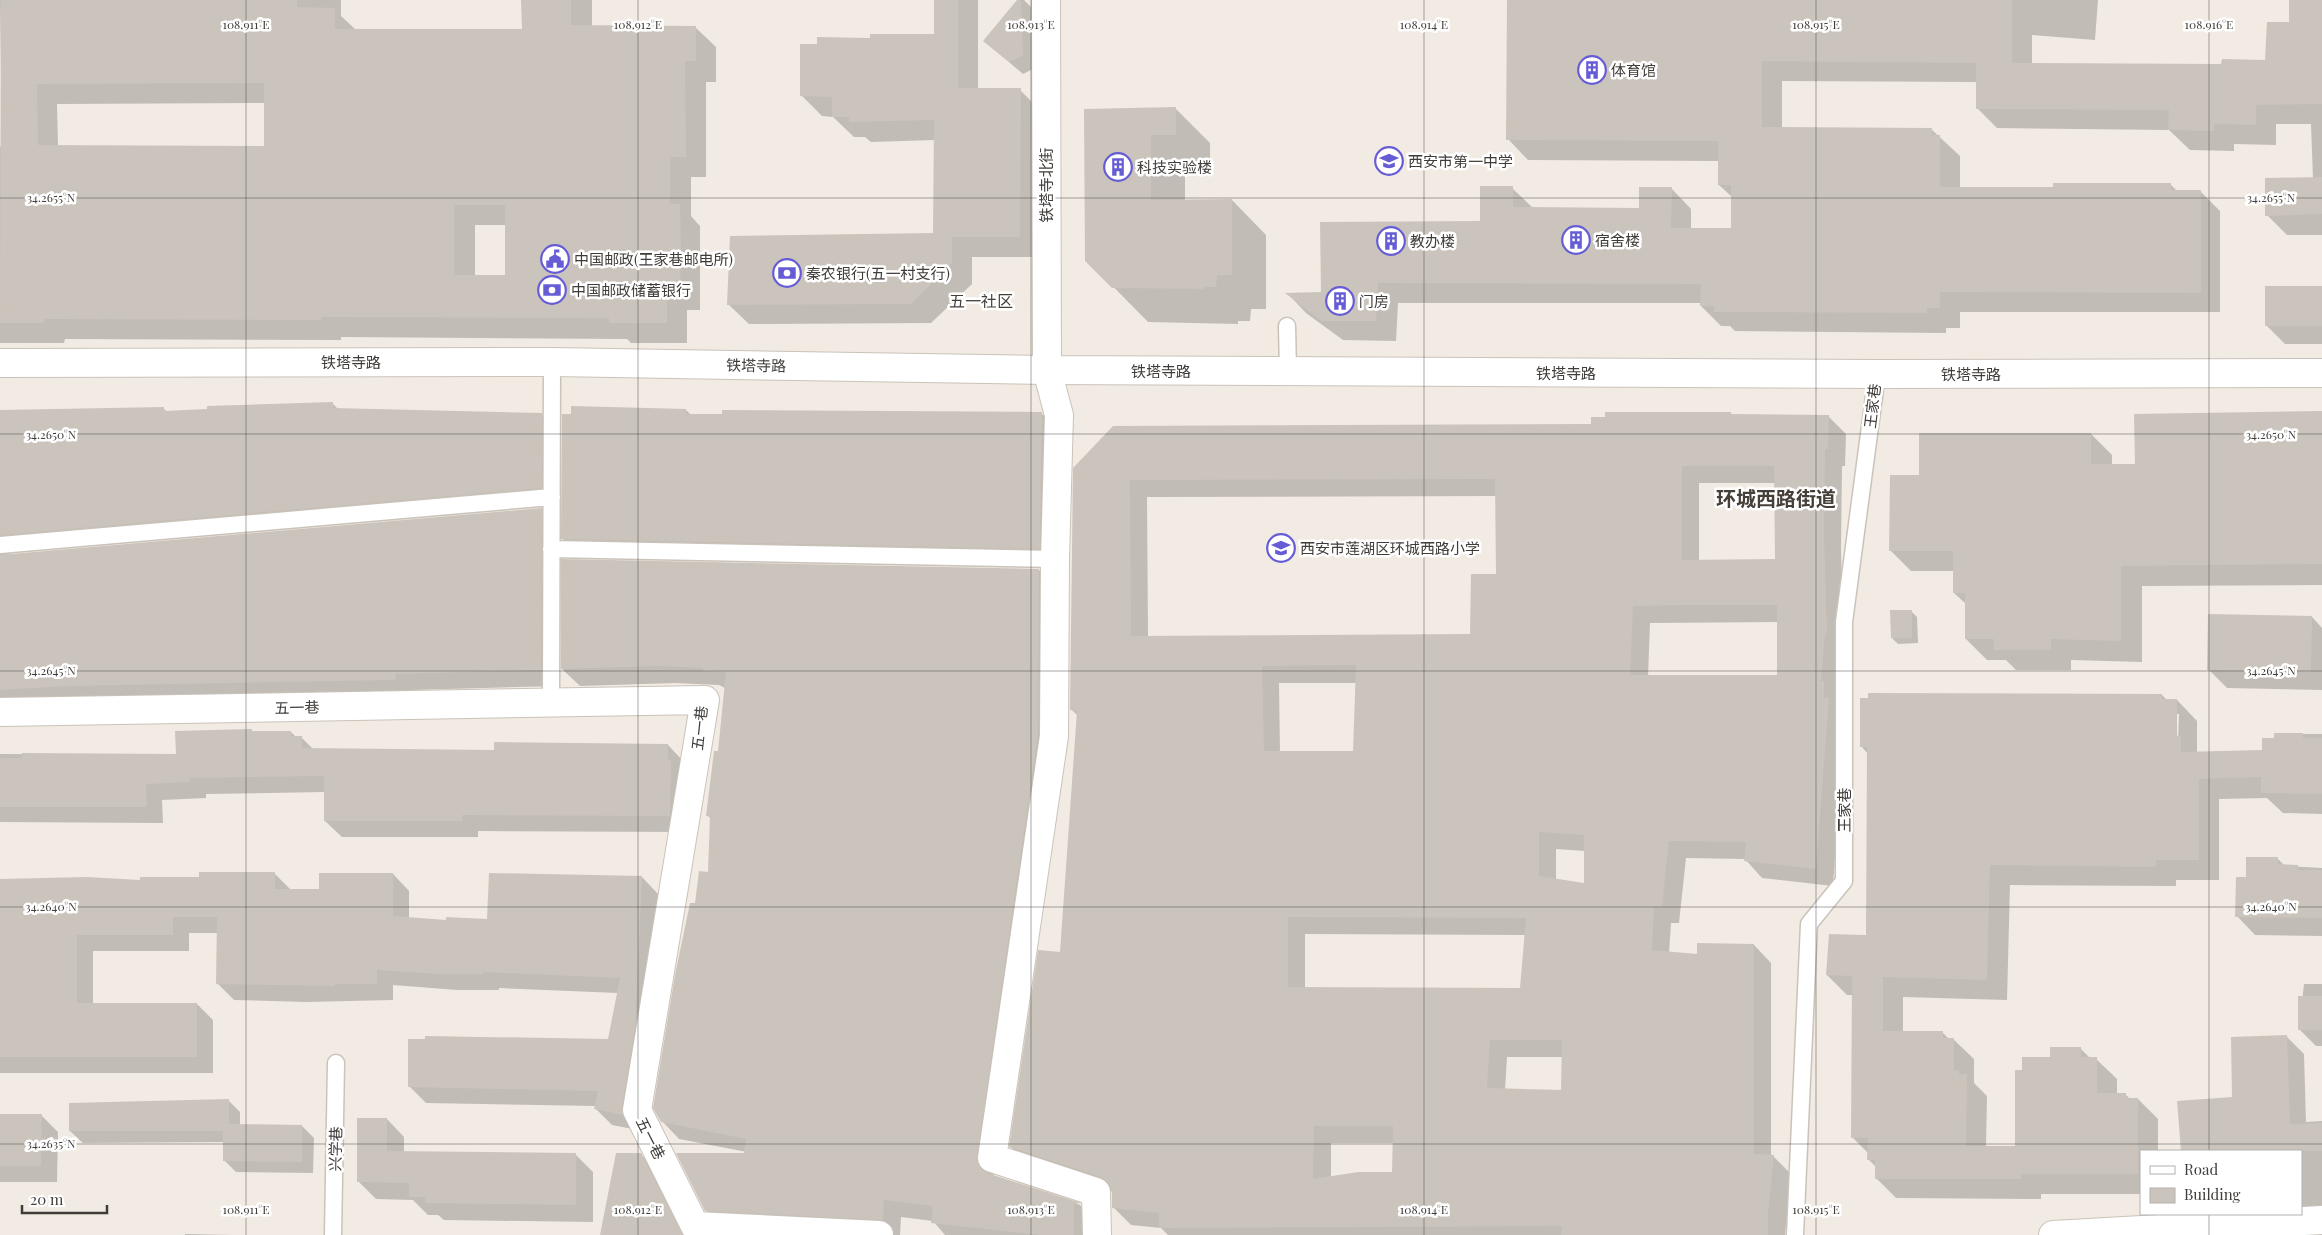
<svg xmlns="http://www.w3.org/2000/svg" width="2322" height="1235" viewBox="0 0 2322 1235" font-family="'Playfair Display','Noto Sans SC',serif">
  <rect width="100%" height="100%" fill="#f2ebe3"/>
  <path fill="#0003" fill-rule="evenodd" d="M 0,0 L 341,0 L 341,16 L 355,29 L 523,31 L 522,0 L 592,0 L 592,26 L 695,27 L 716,47 L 716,82 L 706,82 L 706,177 L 691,177 L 691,216 L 700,226 L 700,310 L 687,310 L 687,343 L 631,343 L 627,339 L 341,337 L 341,340 L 65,339 L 64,343 L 0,343 L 0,147 L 2,147 ZM 265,103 L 265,148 L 58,147 L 57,104 ZM 475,225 L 506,225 L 506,276 L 475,276 Z
    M 935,0 L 978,0 L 978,90 L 1020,90 L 1040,110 L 1040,257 L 972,257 L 972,284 L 931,323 L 749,324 L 728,304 L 934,234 L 935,140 L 871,142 L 865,137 L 854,137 L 833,117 L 822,116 L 802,96 L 872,39 L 935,35 Z
    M 1018,0 L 1024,0 L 1033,9 L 1035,68 L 1023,74 L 984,41 Z
    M 1508,0 L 2098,0 L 2095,40 L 2032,35 L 2032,64 L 2223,66 L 2266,61 L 2291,23 L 2291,0 L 2322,0 L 2322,235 L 2287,235 L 2267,215 L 2313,179 L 2311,124 L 2276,124 L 2276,145 L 2234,144 L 2234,151 L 2190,150 L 2169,130 L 1997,128 L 1977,108 L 1977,82 L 1782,81 L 1782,129 L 1931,129 L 1960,156 L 1960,188 L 2054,188 L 2170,184 L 2177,191 L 2200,191 L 2220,211 L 2220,312 L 1960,312 L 1960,328 L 1946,328 L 1946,333 L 1735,331 L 1730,326 L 1721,326 L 1701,306 L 1701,303 L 1398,303 L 1396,341 L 1343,340 L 1306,313 L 1288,294 L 1322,294 L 1481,222 L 1512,188 L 1533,208 L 1641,209 L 1671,188 L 1691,209 L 1691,230 L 1732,230 L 1732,197 L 1719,185 L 1719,161 L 1528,160 L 1508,139 Z
    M 1176,109 L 1210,143 L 1210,169 L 1185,169 L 1185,201 L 1232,200 L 1266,235 L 1266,309 L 1251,309 L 1250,321 L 1238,321 L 1238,324 L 1148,322 L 1087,260 L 1085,110 Z
    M 2322,287 L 2322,344 L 2285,344 L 2266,325 Z
    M 333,404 L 338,409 L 541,414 L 558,431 L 558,504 L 16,551 L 6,555 L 541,509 L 558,526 L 557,686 L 411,690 L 411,696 L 0,707 L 0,434 L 163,408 L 167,412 Z
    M 686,410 L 691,415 L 1041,413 L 1056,427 L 1053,562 L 577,553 L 563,539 L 572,415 Z
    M 2322,412 L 2322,585 L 2142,586 L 2142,662 L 2071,660 L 2071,670 L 2016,670 L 2006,660 L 1987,660 L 1966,639 L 1966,604 L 1954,593 L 1954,571 L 1911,571 L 1890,550 L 1920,476 L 2091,434 L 2112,455 L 2112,466 L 2136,466 Z
    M 1732,416 L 1828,416 L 1846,434 L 1845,466 L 1842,466 L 1841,550 L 1845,717 L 1833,886 L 1762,878 L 1745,859 L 1686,858 L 1679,923 L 1671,923 L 1669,953 L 1698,955 L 1754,945 L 1771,963 L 1771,1156 L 1774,1157 L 1791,1174 L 1785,1235 L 1168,1235 L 1161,1228 L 1131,1225 L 1113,1207 L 1113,1192 L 1028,1164 L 1011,1147 L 1061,954 L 1078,716 L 1071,709 L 1074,469 ZM 1699,483 L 1776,483 L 1776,560 L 1699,561 ZM 1497,496 L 1497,576 L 1471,635 L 1148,637 L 1147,497 ZM 1779,622 L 1779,677 L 1648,677 L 1650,623 ZM 1279,683 L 1357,683 L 1355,752 L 1280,752 ZM 1556,849 L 1585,851 L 1585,884 L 1556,880 ZM 1305,934 L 1526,935 L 1521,989 L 1305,988 ZM 1507,1057 L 1563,1057 L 1562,1091 L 1505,1090 ZM 1331,1143 L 1394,1143 L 1393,1174 L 1331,1178 Z
    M 1039,570 L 1056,587 L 1055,753 L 993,1174 L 994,1176 L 1080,1205 L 1096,1221 L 1091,1235 L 945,1235 L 933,1221 L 901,1217 L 900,1235 L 859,1235 L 724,1228 L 706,1210 L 747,1152 L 679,1139 L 662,1121 L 696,905 L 709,873 L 711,819 L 707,815 L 719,752 L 725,688 L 719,685 L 675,683 L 580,686 L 562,669 Z
    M 1911,611 L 1917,617 L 1918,643 L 1898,644 L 1892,638 Z
    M 2312,617 L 2322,628 L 2322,690 L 2227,688 L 2209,670 Z
    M 2162,695 L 2167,700 L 2177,700 L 2197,721 L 2197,753 L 2263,752 L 2275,739 L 2275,734 L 2322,734 L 2322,814 L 2283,813 L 2267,798 L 2219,799 L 2219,880 L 2176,880 L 2176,886 L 2010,885 L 2007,1000 L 1903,997 L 1903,1032 L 1943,1033 L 1949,1039 L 1953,1039 L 1974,1059 L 1974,1083 L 1987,1096 L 1986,1147 L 2016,1147 L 2023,1071 L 2051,1058 L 2080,1048 L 2091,1059 L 2096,1059 L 2117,1079 L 2117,1094 L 2125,1094 L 2130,1099 L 2138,1099 L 2158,1119 L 2158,1151 L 2141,1151 L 2141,1194 L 2041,1194 L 2041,1199 L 1896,1198 L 1876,1178 L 1876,1167 L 1868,1159 L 1869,1154 L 1852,1137 L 1853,995 L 1847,995 L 1827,975 L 1867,936 L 1868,754 L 1861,746 ZM 2176,714 L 2179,714 L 2178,743 L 2176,743 Z
    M 291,732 L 296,737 L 301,737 L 313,749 L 495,751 L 668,745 L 684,762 L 686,832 L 478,831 L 478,837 L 342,837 L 325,821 L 325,792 L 206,794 L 206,798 L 162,800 L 163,823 L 0,822 L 0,754 L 177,755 Z
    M 2277,858 L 2285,866 L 2322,868 L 2322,936 L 2255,935 L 2237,916 L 2247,879 Z
    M 274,873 L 291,890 L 320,890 L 393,874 L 409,891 L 409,918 L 447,921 L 488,920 L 642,877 L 658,894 L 651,1043 L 638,1130 L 612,1125 L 596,1109 L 596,1106 L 426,1103 L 409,1086 L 609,1040 L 618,993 L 499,988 L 499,990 L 457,990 L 393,985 L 393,1000 L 306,1002 L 234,1000 L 217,983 L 218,933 L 189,933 L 189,951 L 93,951 L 93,1004 L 197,1004 L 213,1020 L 213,1073 L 0,1073 L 0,881 L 142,881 Z
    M 2304,984 L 2322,984 L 2322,1046 L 2316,1046 L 2299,1029 Z
    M 2287,1037 L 2304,1054 L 2306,1122 L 2322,1121 L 2322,1222 L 2301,1214 L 2301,1151 L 2182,1151 L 2178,1103 L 2233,1098 Z
    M 228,1100 L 240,1112 L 240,1126 L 302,1126 L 314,1138 L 313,1173 L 236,1172 L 224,1160 L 224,1142 L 83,1143 L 70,1131 Z
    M 0,1115 L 41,1115 L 58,1132 L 57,1182 L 0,1182 Z
    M 387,1119 L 404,1137 L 404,1153 L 576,1155 L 593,1172 L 593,1222 L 444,1220 L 438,1215 L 428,1215 L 413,1200 L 376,1199 L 358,1181 Z
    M 640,1154 L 660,1173 L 691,1235 L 601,1235 Z
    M 185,1234 L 233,1235 L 185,1235 Z"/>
  <path fill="#cbc4bc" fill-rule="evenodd" d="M 1,0 L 297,0 L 297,7 L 335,8 L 335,29 L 522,29 L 521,0 L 571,0 L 571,25 L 696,26 L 696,61 L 685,61 L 686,157 L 670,157 L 670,204 L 680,204 L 681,254 L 680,289 L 667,289 L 667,323 L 609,323 L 609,318 L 321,317 L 321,320 L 44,319 L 44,323 L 0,323 ZM 264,83 L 264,146 L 38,145 L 37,84 ZM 454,205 L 505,205 L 505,275 L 454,275 Z
    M 934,0 L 958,0 L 958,88 L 1021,88 L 1020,237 L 952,237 L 952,263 L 911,304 L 727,305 L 730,236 L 933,233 L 934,120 L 849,122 L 849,117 L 832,117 L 832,97 L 800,96 L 800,44 L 817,44 L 817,37 L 870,38 L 870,34 L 934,34 Z
    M 1017,0 L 1021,0 L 1023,56 L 1009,62 L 983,41 Z
    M 1507,0 L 2012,0 L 2012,63 L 2221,64 L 2222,59 L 2265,60 L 2267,22 L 2289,22 L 2289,0 L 2322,0 L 2322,104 L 2256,105 L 2256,125 L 2214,124 L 2214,131 L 2168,130 L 2169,110 L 1976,109 L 1976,63 L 1762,61 L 1762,127 L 1932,128 L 1932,135 L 1940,135 L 1940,187 L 2053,187 L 2053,183 L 2171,183 L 2171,190 L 2201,190 L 2201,293 L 1940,292 L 1940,308 L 1927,308 L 1927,313 L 1714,312 L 1714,306 L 1700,306 L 1701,284 L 1378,283 L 1376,321 L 1321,321 L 1285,293 L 1321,292 L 1320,222 L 1480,221 L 1480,186 L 1513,186 L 1513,207 L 1639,208 L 1639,187 L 1672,187 L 1671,228 L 1731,228 L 1731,185 L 1718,185 L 1718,141 L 1506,140 Z
    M 1176,107 L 1176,135 L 1151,135 L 1151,200 L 1232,199 L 1232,275 L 1217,275 L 1216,287 L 1204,287 L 1204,289 L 1112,288 L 1085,261 L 1084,109 Z
    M 2322,177 L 2322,214 L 2265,216 L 2265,178 Z
    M 2265,286 L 2322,286 L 2322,326 L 2265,326 Z
    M 333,402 L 333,408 L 542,413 L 542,488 L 0,535 L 0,410 L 164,407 L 164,411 L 207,409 L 207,406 Z
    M 571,406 L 686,409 L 686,414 L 722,414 L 722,410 L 1042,412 L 1040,549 L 561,539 L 562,414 L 571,414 Z
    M 2322,411 L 2322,564 L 2121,566 L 2121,641 L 2051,639 L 2051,650 L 1994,650 L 1994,639 L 1965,639 L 1965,593 L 1953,593 L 1953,551 L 1889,551 L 1890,475 L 1919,475 L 1919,433 L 2091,433 L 2091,464 L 2135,464 L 2134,414 Z
    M 1605,412 L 1731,412 L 1731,414 L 1829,415 L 1828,449 L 1825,449 L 1824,532 L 1827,634 L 1825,634 L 1821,681 L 1824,681 L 1824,698 L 1829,698 L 1816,869 L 1744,861 L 1746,842 L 1669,841 L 1662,907 L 1654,906 L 1652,950 L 1697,954 L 1697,943 L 1754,944 L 1754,1154 L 1774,1155 L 1768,1214 L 1768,1235 L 1561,1235 L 1562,1226 L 1159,1228 L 1159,1213 L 1112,1208 L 1112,1192 L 1109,1183 L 1101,1177 L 1009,1147 L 1038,950 L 1060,952 L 1077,711 L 1070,710 L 1073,468 L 1113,426 L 1591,424 L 1591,417 L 1605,417 ZM 1682,466 L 1774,466 L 1775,559 L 1682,560 ZM 1495,479 L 1496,574 L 1471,574 L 1470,634 L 1131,636 L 1130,480 ZM 1687,605 L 1777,605 L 1777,675 L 1630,675 L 1633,606 ZM 1356,665 L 1353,751 L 1264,751 L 1262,666 ZM 1539,832 L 1584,835 L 1584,883 L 1539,876 ZM 1288,917 L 1526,918 L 1520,988 L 1288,987 ZM 1490,1040 L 1562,1040 L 1561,1090 L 1487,1088 ZM 1314,1126 L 1393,1126 L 1392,1172 L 1358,1172 L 1313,1179 Z
    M 542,508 L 541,670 L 395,674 L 396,680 L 69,686 L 0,690 L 0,555 Z
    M 561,559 L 1039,569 L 1038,735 L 977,1156 L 981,1169 L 987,1173 L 1081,1203 L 1074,1204 L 1074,1235 L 1040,1235 L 931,1223 L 933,1206 L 884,1200 L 883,1220 L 705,1211 L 676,1153 L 744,1153 L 746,1139 L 661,1122 L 653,1108 L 675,975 L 690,903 L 695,903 L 699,871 L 708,872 L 710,816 L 706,816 L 714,751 L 718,751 L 726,672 L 703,671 L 703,668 L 657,666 L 561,669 Z
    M 1890,610 L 1912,610 L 1912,638 L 1891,638 Z
    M 2208,614 L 2312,616 L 2311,672 L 2207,670 Z
    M 1868,693 L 2162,694 L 2162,699 L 2177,699 L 2177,736 L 2181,736 L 2181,752 L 2262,750 L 2262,738 L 2274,738 L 2274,733 L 2303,733 L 2303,738 L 2322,738 L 2322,794 L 2261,793 L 2261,777 L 2199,779 L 2199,860 L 2156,860 L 2156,867 L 1990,865 L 1987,980 L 1883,977 L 1883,1031 L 1943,1031 L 1943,1038 L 1954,1038 L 1954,1070 L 1959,1070 L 1959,1074 L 1967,1074 L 1966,1146 L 2015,1146 L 2015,1070 L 2022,1070 L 2022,1057 L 2050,1057 L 2050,1047 L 2081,1047 L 2081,1057 L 2097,1057 L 2097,1093 L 2126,1093 L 2126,1098 L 2138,1098 L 2138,1174 L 2021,1174 L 2021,1179 L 1875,1179 L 1875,1160 L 1867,1160 L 1868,1138 L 1851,1138 L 1852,976 L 1826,975 L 1829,934 L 1866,935 L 1867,747 L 1860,747 L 1860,698 L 1868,698 Z
    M 252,729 L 252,731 L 291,731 L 291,736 L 302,736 L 302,748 L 494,750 L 494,742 L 668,744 L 668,760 L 671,760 L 670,816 L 462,815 L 462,821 L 324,821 L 324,776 L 190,778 L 190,782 L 146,784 L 147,807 L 0,807 L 0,758 L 22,758 L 22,753 L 176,754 L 175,731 Z
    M 2246,857 L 2278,857 L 2278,864 L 2298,865 L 2298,870 L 2322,870 L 2322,918 L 2235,917 L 2236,877 L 2246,877 Z
    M 199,872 L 275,872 L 275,889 L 319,889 L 319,873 L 393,873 L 393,916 L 446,920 L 446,917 L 487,919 L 489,873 L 642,876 L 635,1026 L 622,1107 L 623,1115 L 594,1109 L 598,1091 L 408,1087 L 408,1039 L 425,1039 L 425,1036 L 608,1039 L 620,978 L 483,972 L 483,974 L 440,974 L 377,970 L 377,984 L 335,984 L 335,986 L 216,984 L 217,917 L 173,917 L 173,935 L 77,935 L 77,1003 L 197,1003 L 197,1057 L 0,1057 L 0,879 L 87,877 L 140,880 L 140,877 L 199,877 Z
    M 2298,996 L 2322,996 L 2322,1030 L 2298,1030 Z
    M 2287,1035 L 2290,1124 L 2322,1123 L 2322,1151 L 2181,1151 L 2177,1101 L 2232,1097 L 2231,1037 Z
    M 229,1099 L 229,1124 L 302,1125 L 302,1162 L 223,1161 L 223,1131 L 69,1131 L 69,1103 Z
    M 0,1114 L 42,1114 L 41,1166 L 0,1166 Z
    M 357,1118 L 387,1118 L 387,1151 L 576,1153 L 576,1205 L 425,1203 L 425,1197 L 409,1197 L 409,1183 L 357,1182 Z
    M 616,1153 L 641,1153 L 683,1235 L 600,1235 Z"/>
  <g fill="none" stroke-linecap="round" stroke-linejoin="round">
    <defs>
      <path id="lane" d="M 1287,326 L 1288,371
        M 0,545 L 552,497
        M 551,549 L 1055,559
        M 551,703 L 552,362
        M 333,1235 L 336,1063
        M 1795,1235 L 1809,924 L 1844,881 L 1844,622 L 1877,374"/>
      <path id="street" d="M 1047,370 L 1059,415 L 1055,559 L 1054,736 L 992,1158 L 1096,1192 L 1097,1235
        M 0,712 L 705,700 L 637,1110 L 695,1226 L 879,1235
        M 2053,1235 L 2322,1220"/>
      <path id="secondary" d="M 1046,0 L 1047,370
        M 0,363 L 552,362 L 1047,370 L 1877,374 L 2322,373"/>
    </defs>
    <use href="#lane" stroke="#cac3ba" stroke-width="19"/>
    <use href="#street" stroke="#cac3ba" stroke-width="30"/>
    <use href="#secondary" stroke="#cac3ba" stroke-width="30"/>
    <use href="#lane" stroke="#fff" stroke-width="16"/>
    <use href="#street" stroke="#fff" stroke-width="28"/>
    <use href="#secondary" stroke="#fff" stroke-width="28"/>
  </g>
  <path fill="none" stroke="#3f3c39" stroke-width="1" stroke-opacity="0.45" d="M 246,0 L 246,1235M 638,0 L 638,1235M 1031,0 L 1031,1235M 1424,0 L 1424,1235M 1816,0 L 1816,1235M 2209,0 L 2209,1151M 0,198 L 2322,198M 0,434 L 2322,434M 0,671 L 2322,671M 0,907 L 2322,907M 0,1144 L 2322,1144M 2209,1214 L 2209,1235"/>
  <defs>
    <symbol id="building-ring" viewBox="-11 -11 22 22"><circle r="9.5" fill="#fff" stroke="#655cd6" stroke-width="1.5"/><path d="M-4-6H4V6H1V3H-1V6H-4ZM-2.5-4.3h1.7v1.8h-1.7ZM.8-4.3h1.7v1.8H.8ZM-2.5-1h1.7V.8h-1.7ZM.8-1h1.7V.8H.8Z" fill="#655cd6"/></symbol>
    <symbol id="school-ring" viewBox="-11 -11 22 22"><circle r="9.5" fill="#fff" stroke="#655cd6" stroke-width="1.5"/><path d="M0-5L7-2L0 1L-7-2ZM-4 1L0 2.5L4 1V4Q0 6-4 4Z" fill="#655cd6"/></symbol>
    <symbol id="civic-ring" viewBox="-11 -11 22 22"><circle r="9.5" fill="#fff" stroke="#655cd6" stroke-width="1.5"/><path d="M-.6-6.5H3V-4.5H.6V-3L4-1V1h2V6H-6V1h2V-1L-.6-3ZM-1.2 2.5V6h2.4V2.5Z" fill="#655cd6"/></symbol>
    <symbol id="bank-ring" viewBox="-11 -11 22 22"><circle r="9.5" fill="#fff" stroke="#655cd6" stroke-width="1.5"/><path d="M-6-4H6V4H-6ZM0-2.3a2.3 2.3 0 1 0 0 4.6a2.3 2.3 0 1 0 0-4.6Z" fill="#655cd6"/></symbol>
  </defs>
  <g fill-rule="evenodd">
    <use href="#building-ring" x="1576" y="54" width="32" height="32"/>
    <use href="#school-ring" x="1373" y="145" width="32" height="32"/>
    <use href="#building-ring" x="1102" y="151" width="32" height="32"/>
    <use href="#building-ring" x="1560" y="224" width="32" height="32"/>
    <use href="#building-ring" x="1375" y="225" width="32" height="32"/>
    <use href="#civic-ring" x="539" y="243" width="32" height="32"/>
    <use href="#bank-ring" x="771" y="257" width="32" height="32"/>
    <use href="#bank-ring" x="536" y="274" width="32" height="32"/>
    <use href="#building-ring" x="1324" y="285" width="32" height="32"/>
    <use href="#school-ring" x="1265" y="532" width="32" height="32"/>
  </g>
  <g text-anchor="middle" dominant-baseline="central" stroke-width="5" stroke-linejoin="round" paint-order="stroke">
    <g font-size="15" fill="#3f3c39" stroke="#fff" text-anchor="start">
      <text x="1611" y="70">体育馆</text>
      <text x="1408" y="161">西安市第一中学</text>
      <text x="1137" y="167">科技实验楼</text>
      <text x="1595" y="240">宿舍楼</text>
      <text x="1410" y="241">教办楼</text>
      <text x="574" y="259">中国邮政(王家巷邮电所)</text>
      <text x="806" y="273">秦农银行(五一村支行)</text>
      <text x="571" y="290">中国邮政储蓄银行</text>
      <text x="1359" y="301">门房</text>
      <text x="1300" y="548">西安市莲湖区环城西路小学</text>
    </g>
    <g font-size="15" fill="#3f3c39" stroke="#fff">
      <text transform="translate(1046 185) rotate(-90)">铁塔寺北街</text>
      <text x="351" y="362">铁塔寺路</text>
      <text transform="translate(756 365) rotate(1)">铁塔寺路</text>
      <text x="1161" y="371">铁塔寺路</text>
      <text x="1566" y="373">铁塔寺路</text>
      <text x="1971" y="374">铁塔寺路</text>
      <text transform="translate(1872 406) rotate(-83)">王家巷</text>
      <text transform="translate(297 707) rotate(-1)">五一巷</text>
      <text transform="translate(699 728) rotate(-84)">五一巷</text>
      <text transform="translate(1844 810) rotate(-90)">王家巷</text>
      <text transform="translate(651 1138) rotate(63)">五一巷</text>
      <text transform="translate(335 1149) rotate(-89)">兴学巷</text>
    </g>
    <g font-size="16" fill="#453f38" stroke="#fff">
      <text x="981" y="300">五一社区</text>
    </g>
    <g font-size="20" font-weight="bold" fill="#453f38" stroke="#fff">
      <text x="1776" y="497">环城西路街道</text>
    </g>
  </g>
  <g font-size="12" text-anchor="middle" fill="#3f3c39" stroke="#fff" stroke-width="5" stroke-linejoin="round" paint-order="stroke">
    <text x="246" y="29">108.911°E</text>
    <text x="638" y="29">108.912°E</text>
    <text x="1031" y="29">108.913°E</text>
    <text x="1424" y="29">108.914°E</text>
    <text x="1816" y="29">108.915°E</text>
    <text x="2209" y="29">108.916°E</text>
    <text x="51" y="202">34.2655°N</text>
    <text x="2271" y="202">34.2655°N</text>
    <text x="51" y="439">34.2650°N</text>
    <text x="2271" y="439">34.2650°N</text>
    <text x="51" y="675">34.2645°N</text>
    <text x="2271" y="675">34.2645°N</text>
    <text x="51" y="911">34.2640°N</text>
    <text x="2271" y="911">34.2640°N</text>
    <text x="51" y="1148">34.2635°N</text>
    <text x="246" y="1214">108.911°E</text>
    <text x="638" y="1214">108.912°E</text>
    <text x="1031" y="1214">108.913°E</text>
    <text x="1424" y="1214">108.914°E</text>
    <text x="1816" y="1214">108.915°E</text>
  </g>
  <rect x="2140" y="1150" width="162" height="65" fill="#ffffff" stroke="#b2b1b0"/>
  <rect x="2150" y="1166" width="25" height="8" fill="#ffffff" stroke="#b2b1b0"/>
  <text x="2184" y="1175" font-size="15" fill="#3f3c39">Road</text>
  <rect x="2150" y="1188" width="25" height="15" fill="#cbc4bc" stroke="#b2b1b0"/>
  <text x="2184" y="1200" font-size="15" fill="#3f3c39">Building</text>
  <path d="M22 1205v8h85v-8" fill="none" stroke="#3f3c39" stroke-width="2.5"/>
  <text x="30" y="1205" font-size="15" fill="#3f3c39" stroke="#ffffff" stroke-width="4" paint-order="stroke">20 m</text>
</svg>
